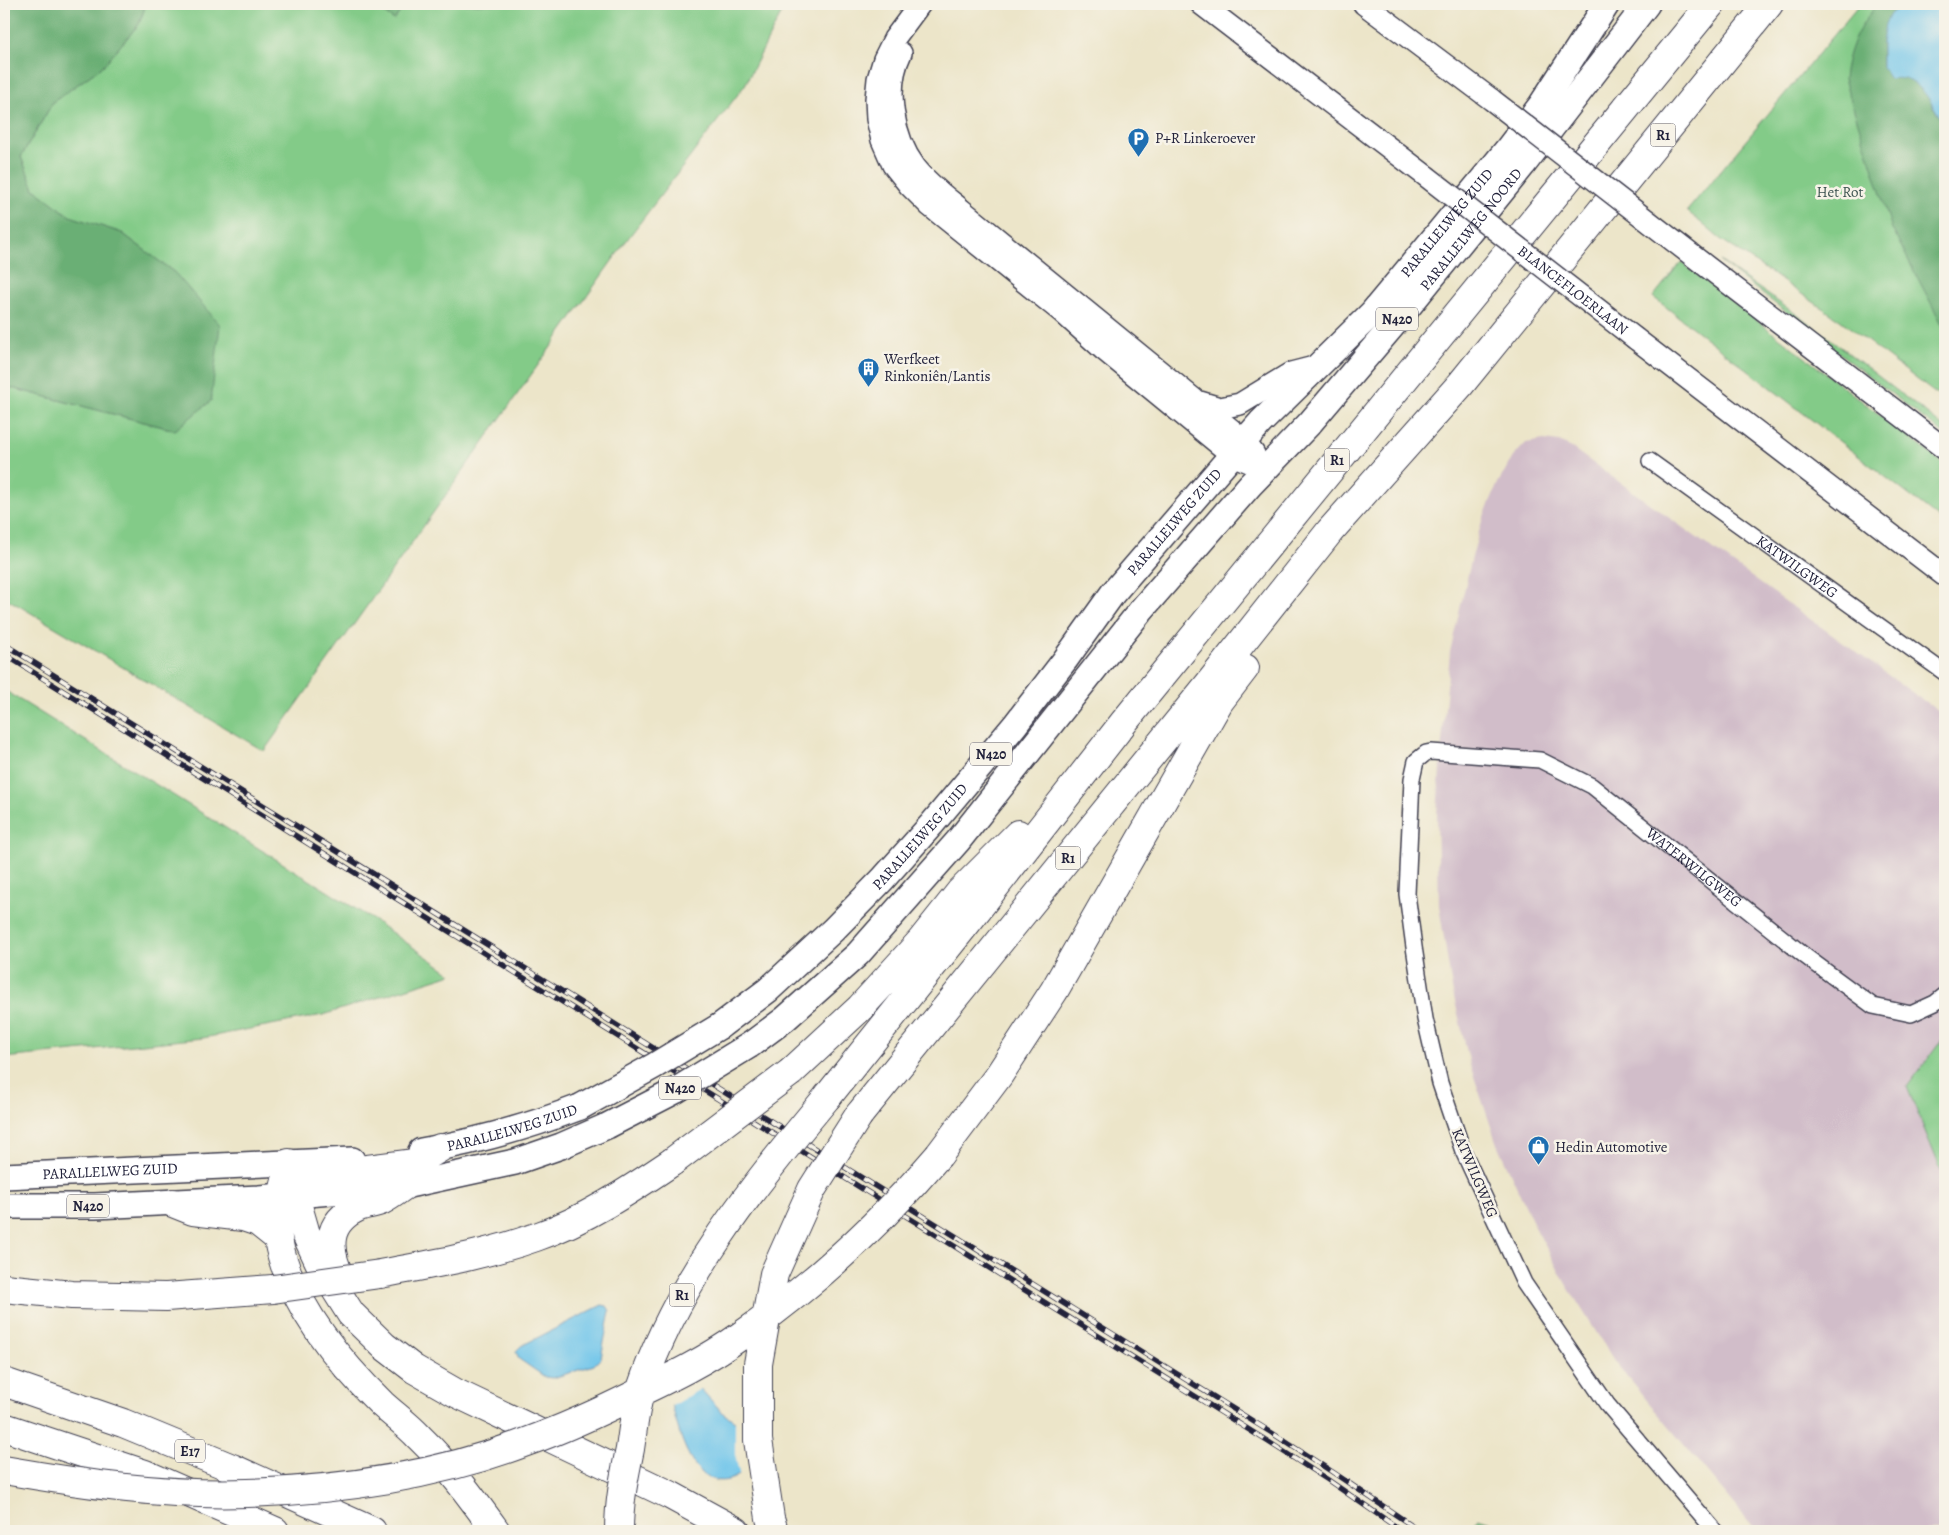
<svg xmlns="http://www.w3.org/2000/svg" width="1949" height="1535" viewBox="0 0 1949 1535" font-family="Alegreya,serif">
  <rect width="100%" height="100%" fill="#f7f3e8"/>
  <filter id="ink" filterUnits="userSpaceOnUse"><feTurbulence type="fractalNoise" baseFrequency=".02" numOctaves="2"/><feDisplacementMap in="SourceGraphic" scale="10" xChannelSelector="R" yChannelSelector="G"/><feConvolveMatrix kernelMatrix="1 2 1 2 8 2 1 2 1" color-interpolation-filters="sRGB"/></filter>
  <filter id="wash" filterUnits="userSpaceOnUse"><feTurbulence type="fractalNoise" baseFrequency=".0096" numOctaves="4" result="noise"/><feDisplacementMap in="SourceGraphic" scale="20" xChannelSelector="R" yChannelSelector="G"/><feGaussianBlur stdDeviation="1.12" result="paint"/><feColorMatrix in="noise" values="0 0 0 0 0 0 0 0 0 0 0 0 0 0 0 0 0 1.4 0 .05"/><feComposite in="paint" operator="in"/></filter>
  <g filter="url(#wash)">
    <rect width="100%" height="100%" fill="#ece5c9"/>
    <path fill="#d1bdc9" d="M 1544,440 L 1559,442 L 1572,448 L 1945,716 L 1945,1036 L 1907,1087 L 1943,1175 L 1945,1175 L 1945,1531 L 1756,1531 L 1615,1362 L 1566,1284 L 1535,1227 L 1497,1144 L 1470,1065 L 1452,988 L 1439,906 L 1437,814 L 1441,753 L 1450,652 L 1472,557 L 1482,521 L 1498,483 L 1513,457 L 1526,443 Z"/>
    <path fill="#83cb88" stroke="#527662" d="M 146,4 L 372,4 L 394,20 L 406,4 L 786,4 L 745,85 L 629,237 L 264,751 L 4,597 L 4,386 L 175,430 L 175,273 L 122,233 L 69,216 L 34,189 L 21,157 L 53,102 L 102,67 L 139,24 Z
      M 1860,4 L 1945,4 L 1945,401 L 1840,320 L 1719,238 L 1687,211 Z
      M 1720,261 L 1820,331 L 1945,428 L 1945,435 Z
      M 1681,262 L 1945,465 L 1945,523 L 1653,297 Z
      M 4,690 L 369,917 L 452,974 L 323,1015 L 203,1038 L 4,1058 Z
      M 1945,1036 L 1945,1175 L 1943,1175 L 1907,1087 Z
      M 1478,1518 L 1497,1524 L 1504,1531 L 1468,1531 Z"/>
    <path fill="#6aaf74" stroke="#466858" d="M 4,4 L 146,4 L 139,24 L 102,67 L 53,102 L 21,157 L 34,189 L 70,216 L 122,233 L 175,273 L 220,325 L 211,401 L 175,430 L 4,386 Z
      M 372,4 L 406,4 L 394,20 Z
      M 1877,4 L 1903,4 L 1890,14 L 1882,43 L 1882,67 L 1898,77 L 1915,82 L 1926,91 L 1932,105 L 1945,125 L 1945,330 L 1892,229 L 1844,79 C 1848,45 1857,31 1877,4 Z"/>
    <path fill="#6dc4ea" stroke="#487392" d="M 1903,4 L 1945,4 L 1945,125 C 1931,105 1921,73 1890,79 L 1882,67 L 1882,43 L 1885,24 L 1890,14 Z
      M 602,1305 L 607,1306 L 610,1311 L 601,1358 L 594,1365 L 553,1378 L 545,1377 L 519,1359 L 516,1351 L 521,1346 Z
      M 694,1382 L 724,1414 L 744,1427 L 747,1470 C 743,1472 738,1476 734,1478 C 691,1496 676,1423 670,1395 Z"/>
    <path fill="#ece5c9" d="M 693,1380 L 702,1388 L 670,1407 L 668,1394 Z
      M 735,1418 L 746,1425 L 749,1470 L 740,1477 L 735,1455 Z"/>
  </g>
  <g filter="url(#ink)">
    <g fill="none" stroke-linecap="round" stroke-linejoin="round">
      <defs>
        <g id="minor">
          <path id="s1" d="M 1650,461 L 1945,673"/>
          <path id="s2" d="M 1715,1531 L 1607,1404 L 1524,1283 L 1463,1151 L 1440,1083 L 1425,1019 L 1414,947 L 1407,894 L 1412,779 L 1416,761 L 1426,753 L 1431,752 L 1540,760 L 1592,786 L 1805,956 L 1873,1006 L 1911,1014 L 1935,1003 L 1945,995"/>
        </g>
        <path id="secondary" d="M 920,4 L 894,39 L 884,59 L 878,79 L 876,99 L 877,119 L 882,140 L 893,165 L 909,185 L 930,206 L 1063,313 L 1104,350 L 1232,455 L 1266,469
          M 1201,4 L 1426,176
          M 1364,4 L 1492,100
          M 901,53 C 884,88 893,137 915,167 C 928,184 947,198 963,211 L 1244,440 L 1254,454
          M 1702,263 L 1945,449
          M 1636,339 L 1945,576
          M 1200,402 L 1220,408 L 1240,404 L 1291,373 L 1318,366"/>
        <g id="trunk">
          <path id="s3" d="M 720,1026 L 768,990 L 833,930 L 882,880 L 932,824 L 1015,725 L 1065,660 L 1113,593 L 1232,455 L 1261,422 L 1372,313 L 1397,283 L 1506,151 L 1541,105 L 1607,4"/>
          <path id="s4" d="M 750,1045 L 785,1019 L 858,954 L 958,841 L 1142,609 L 1250,485 L 1309,424 L 1400,317 L 1523,165 L 1647,4"/>
          <path id="s5" d="M 421,1151 C 475,1142 528,1127 580,1107"/>
          <path id="s6" d="M 4,1176 L 352,1160"/>
          <path d="M 4,1206 L 95,1206 L 259,1198 L 404,1186 L 515,1162 L 561,1146 L 607,1126"/>
        </g>
        <path id="motorway" d="M 791,1072 L 860,1008 L 921,941 L 960,892 L 1018,834
          M 828,1096 L 970,919 L 1124,722 L 1711,4
          M 859,1115 L 1208,685 L 1330,531 L 1460,385 L 1769,4
          M 939,1155 L 999,1075 L 1054,991 L 1219,702 L 1245,668
          M 289,1163 L 295,1196 L 306,1234 L 322,1268 L 351,1314 L 384,1346 L 414,1369 L 456,1393 L 670,1495 L 736,1531
          M 287,1176 C 283,1195 274,1220 278,1239 C 289,1302 338,1361 382,1404 C 394,1415 408,1425 419,1437 C 448,1465 472,1498 496,1531
          M 282,1197 L 304,1177 L 415,1163 L 440,1148
          M 173,1203 L 193,1211 L 243,1217 L 258,1222 L 278,1238
          M 380,1274 C 432,1264 486,1255 536,1237 C 585,1220 629,1191 672,1162
          M 341,1279 C 327,1250 325,1222 359,1207 C 366,1204 374,1204 381,1201 C 389,1197 397,1191 404,1186
          M 4,1288 L 72,1295 L 166,1297 L 273,1289
          M 4,1382 L 123,1423 L 232,1468 L 372,1531
          M 4,1427 L 145,1474 L 275,1531"/>
      </defs>
      <use href="#minor" stroke="#403f50" stroke-width="18"/>
      <use href="#secondary" stroke="#403f50" stroke-width="24"/>
      <use href="#trunk" stroke="#403f50" stroke-width="28"/>
      <use href="#motorway" stroke="#403f50" stroke-width="30"/>
      <use href="#minor" stroke="#fff" stroke-width="15"/>
      <use href="#secondary" stroke="#fff" stroke-width="21"/>
      <use href="#trunk" stroke="#fff" stroke-width="25"/>
      <use href="#motorway" stroke="#fff" stroke-width="28"/>
      <defs>
        <path id="rail" d="M 4,644 L 1272,1433 L 1334,1473 L 1420,1531
          M 4,654 L 1267,1441 L 1328,1480 L 1402,1531"/>
      </defs>
      <use href="#rail" stroke="#22223b" stroke-width="5.5"/>
      <use href="#rail" stroke="#f7f3e8" stroke-width="4" stroke-dasharray="11" stroke-linecap="butt"/>
      <defs>
        <g id="secondary-bridge">
          <path d="M 1492,100 L 1702,263"/>
          <path id="s7" d="M 1426,176 L 1636,339"/>
        </g>
        <path id="trunk-bridge" d="M 580,1107 L 654,1066 L 720,1026
          M 607,1126 L 675,1091 L 750,1045"/>
        <path id="motorway-bridge" d="M 672,1162 L 791,1072
          M 273,1289 L 380,1274
          M 4,1470 C 84,1484 166,1496 248,1493 C 342,1490 440,1475 529,1441 C 565,1428 600,1412 634,1395 C 670,1378 707,1360 739,1337 C 814,1285 880,1224 939,1155
          M 619,1531 C 619,1502 624,1478 630,1449 C 633,1429 635,1408 641,1389 C 678,1278 754,1185 828,1096
          M 774,1531 L 770,1518 L 758,1440 L 758,1364 L 774,1274 L 812,1189 L 859,1115"/>
      </defs>
      <use href="#secondary-bridge" stroke="#403f50" stroke-width="24" stroke-linecap="butt"/>
      <use href="#trunk-bridge" stroke="#403f50" stroke-width="28" stroke-linecap="butt"/>
      <use href="#motorway-bridge" stroke="#403f50" stroke-width="30" stroke-linecap="butt"/>
      <use href="#secondary-bridge" stroke="#fff" stroke-width="21"/>
      <use href="#trunk-bridge" stroke="#fff" stroke-width="25"/>
      <use href="#motorway-bridge" stroke="#fff" stroke-width="28"/>
    </g>
  </g>
  <defs>
    <symbol id="parking-pin" viewBox="-11 -11 22 30"><path d="M0 17L-7.5 6A9.5 9.5 0 1 1 7.5 6Z" fill="#1f6fb2" stroke="#f7f3e8"/><path d="M-3.5-5.5H1a3.5 3.5 0 0 1 0 7H-1V5.5H-3.5ZM-1-3.4V-.6H.8a1.4 1.4 0 0 0 0-2.8Z" fill="#fff"/></symbol>
    <symbol id="building-pin" viewBox="-11 -11 22 30"><path d="M0 17L-7.5 6A9.5 9.5 0 1 1 7.5 6Z" fill="#1f6fb2" stroke="#f7f3e8"/><path d="M-4-6H4V6H1V3H-1V6H-4ZM-2.5-4.3h1.7v1.8h-1.7ZM.8-4.3h1.7v1.8H.8ZM-2.5-1h1.7V.8h-1.7ZM.8-1h1.7V.8H.8Z" fill="#fff"/></symbol>
    <symbol id="shop-pin" viewBox="-11 -11 22 30"><path d="M0 17L-7.5 6A9.5 9.5 0 1 1 7.5 6Z" fill="#1f6fb2" stroke="#f7f3e8"/><path d="M-5-2.5h2.3a2.7 3.5 0 0 1 5.4 0H5L5.5 6h-11ZM-1.5-2.5h3a1.5 2.3 0 0 0-3 0Z" fill="#fff"/></symbol>
  </defs>
  <g fill-rule="evenodd">
    <use href="#parking-pin" x="1126" y="126" width="25" height="34"/>
    <use href="#building-pin" x="856" y="356" width="25" height="34"/>
    <use href="#shop-pin" x="1526" y="1134" width="25" height="34"/>
  </g>
  <g text-anchor="middle" dominant-baseline="central" stroke-width="5" stroke-linejoin="round" paint-order="stroke">
    <g fill="#f7f3e8" stroke="#62616f" stroke-width="1">
      <rect x="1650.5" y="123.5" width="25" height="23" rx="4"/>
      <rect x="1376" y="307.5" width="42" height="23" rx="4"/>
      <rect x="1324.5" y="448.5" width="25" height="23" rx="4"/>
      <rect x="970" y="742.5" width="42" height="23" rx="4"/>
      <rect x="1055.5" y="846.5" width="25" height="23" rx="4"/>
      <rect x="659" y="1076.5" width="42" height="23" rx="4"/>
      <rect x="67" y="1194.5" width="42" height="23" rx="4"/>
      <rect x="669.5" y="1283.5" width="25" height="23" rx="4"/>
      <rect x="175" y="1439.5" width="30" height="23" rx="4"/>
    </g>
    <g font-size="14" font-weight="bold" fill="#22223b">
      <text x="1663" y="135">R1</text>
      <text x="1397" y="319">N420</text>
      <text x="1337" y="460">R1</text>
      <text x="991" y="754">N420</text>
      <text x="1068" y="858">R1</text>
      <text x="680" y="1088">N420</text>
      <text x="88" y="1206">N420</text>
      <text x="682" y="1295">R1</text>
      <text x="190" y="1451">E17</text>
    </g>
    <g font-size="15" fill="#22223b" stroke="#f7f3e8" text-anchor="start">
      <text x="1155" y="138">P+R Linkeroever</text>
      <text x="884" y="359">Werfkeet<tspan x="884" dy="17">Rinkoniên/Lantis</tspan></text>
      <text x="1555" y="1147">Hedin Automotive</text>
    </g>
    <g font-size="15" fill="#3f5552" stroke="#f7f3e8">
      <text x="1840" y="192">Het Rot</text>
    </g>
    <g font-size="15" fill="#22223b" stroke="#f7f3e8">
      <text stroke="none"><textPath href="#s3" startOffset="1086">PARALLELWEG ZUID</textPath></text>
      <text stroke="none"><textPath href="#s4" startOffset="1091">PARALLELWEG NOORD</textPath></text>
      <text stroke="none"><textPath href="#s7" startOffset="186">BLANCEFLOERLAAN</textPath></text>
      <text stroke="none"><textPath href="#s3" startOffset="681">PARALLELWEG ZUID</textPath></text>
      <text stroke="none"><textPath href="#s1" startOffset="181">KATWILGWEG</textPath></text>
      <text stroke="none"><textPath href="#s3" startOffset="276">PARALLELWEG ZUID</textPath></text>
      <text stroke="none"><textPath href="#s2" startOffset="1172">WATERWILGWEG</textPath></text>
      <text stroke="none"><textPath href="#s5" startOffset="94">PARALLELWEG ZUID</textPath></text>
      <text stroke="none"><textPath href="#s6" startOffset="106">PARALLELWEG ZUID</textPath></text>
      <text transform="translate(1475 1173) rotate(67)">KATWILGWEG</text>
    </g>
  </g>
  <rect width="1949" height="1535" fill="none" stroke="#f7f3e8" stroke-width="20"/>
</svg>
